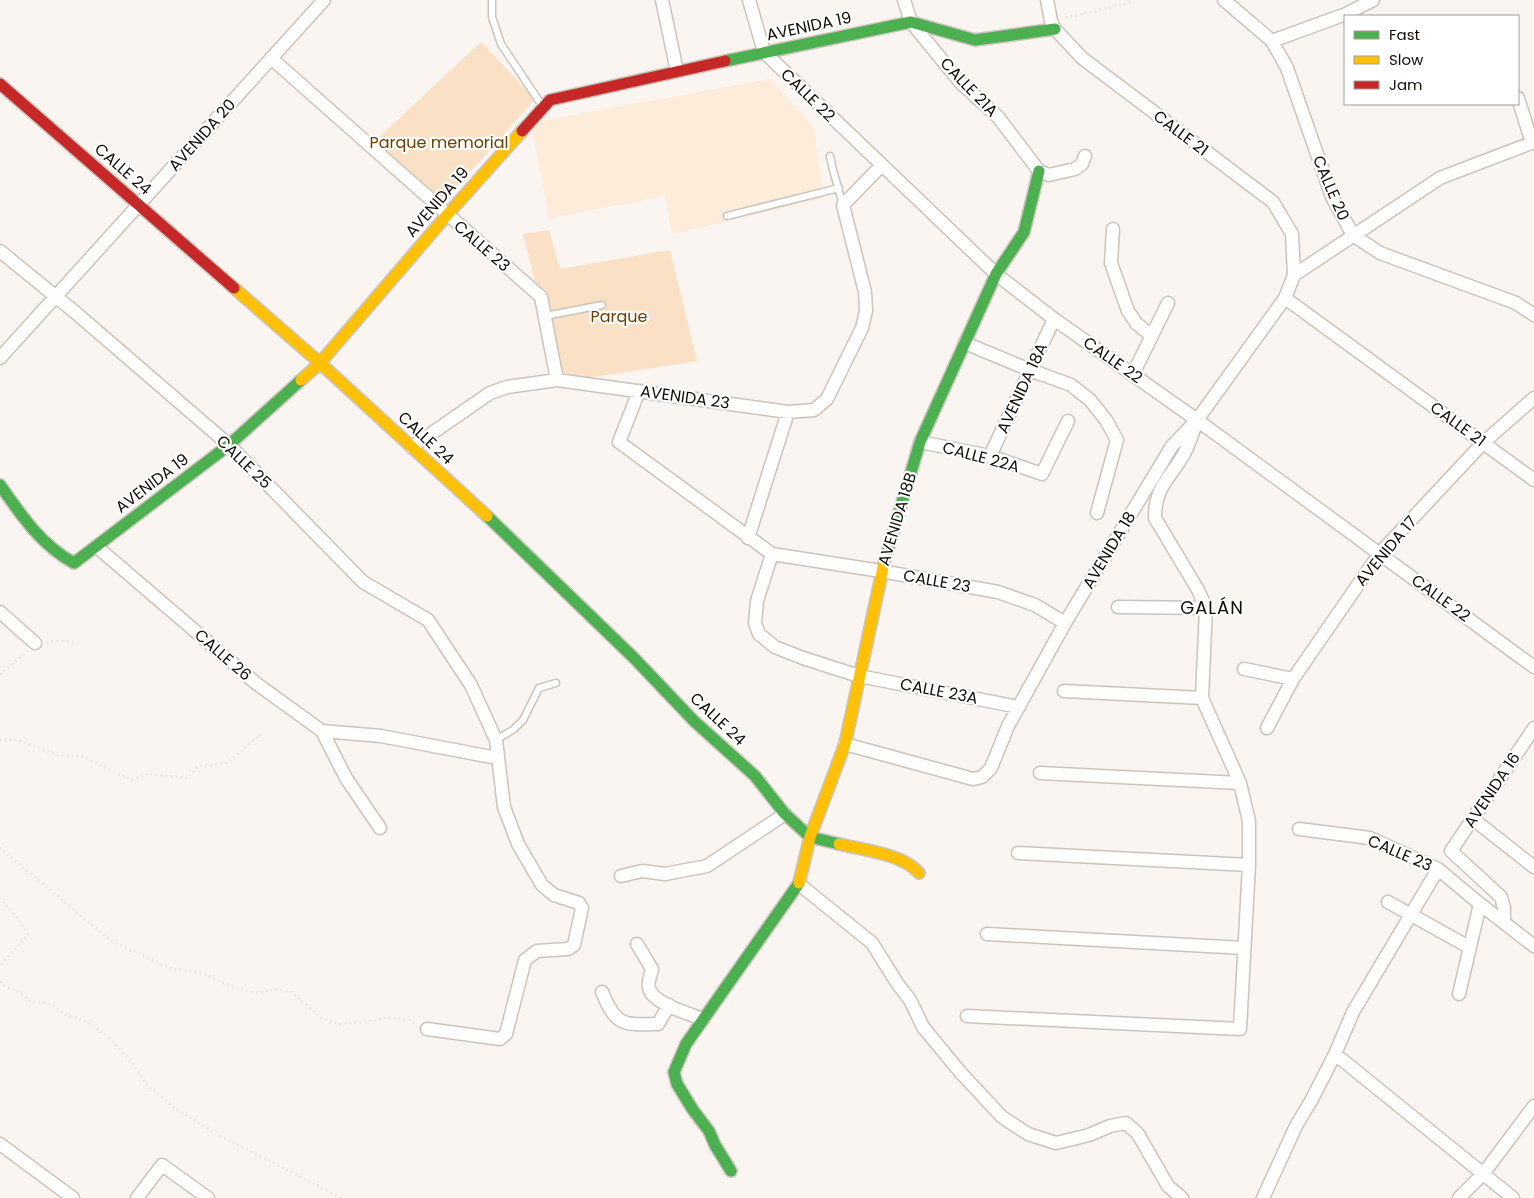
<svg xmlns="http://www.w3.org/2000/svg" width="1534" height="1198" viewBox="0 0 1534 1198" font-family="Poppins,sans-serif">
  <rect width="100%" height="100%" fill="#faf5f0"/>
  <path fill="#fdecd9" d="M 770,79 L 813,126 L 824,198 L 672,234 L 665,195 L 645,200 L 549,218 L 531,123 Z"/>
  <path fill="#fae1c5" d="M 481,42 L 535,99 L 441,205 L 374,142 Z
    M 549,230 L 560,269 L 670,250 L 697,361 L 554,383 L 539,297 L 523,234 Z"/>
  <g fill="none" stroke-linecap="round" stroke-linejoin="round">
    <defs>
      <path id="lane" d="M 492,0 L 492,17 L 501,44 L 543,107
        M 830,156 L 833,170 L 843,205
        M 727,216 L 839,188
        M 545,316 L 602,305
        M 496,740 L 514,729 L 523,720 L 539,688 L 556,683"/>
      <path id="street" d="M 662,0 L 677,71
        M 749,0 L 764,52 L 996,274 L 1054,319 L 1197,420 L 1534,667
        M 904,0 L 911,22 L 960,82 L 998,117 L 1039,171 L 1049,175 L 1075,169 L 1082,164 L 1085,156
        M 1047,0 L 1051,21 L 1055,29 L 1082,58 L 1273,202 L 1292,234 L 1294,275
        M 1224,0 L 1272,41 L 1287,68 L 1332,197 L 1353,235 L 1380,253 L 1516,303 L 1534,315
        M 1272,41 L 1346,14 L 1373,0
        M 271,58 L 541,297 L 557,380
        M 1518,98 L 1532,143
        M 1113,229 L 1111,263 L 1128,311 L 1137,324 L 1152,336
        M 0,251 L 76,313 L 229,445 L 363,582 L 428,620 L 471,685 L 496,740 L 504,807 L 518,844 L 542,885 L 554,895 L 579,903 L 582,908 L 574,945 L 568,949 L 537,951 L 525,960 L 506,1034 L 500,1039 L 427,1029
        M 1285,298 L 1534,480
        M 965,343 L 1030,370 L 1071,385 L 1090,400 L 1106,420 L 1117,440 L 1097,513
        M 0,358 L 324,0
        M 1133,374 L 1168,303
        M 639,391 L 619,442 L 772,554 L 881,571 L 998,592 L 1035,605 L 1065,623
        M 920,442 L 990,456 L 1042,474 L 1068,421
        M 412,447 L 490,393 L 507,387 L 557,380 L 788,412 L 814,410 L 827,399 L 862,328 L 866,311 L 865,292 L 843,205 L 882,165
        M 990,456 L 1054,319
        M 748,538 L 788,412
        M 97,547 L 257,684 L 322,731 L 381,736 L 497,758
        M 772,554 L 757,601 L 755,623 L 759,634 L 775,647 L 803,658 L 859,676 L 1019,707
        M 1118,607 L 1206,608
        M 0,612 L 35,643
        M 1244,669 L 1293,679
        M 1064,691 L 1202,698
        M 1267,728 L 1293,679 L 1380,553 L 1483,443 L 1534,398
        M 322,731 L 346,778 L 380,828
        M 845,744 L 973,779 L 982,777 L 991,768 L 1008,726 L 1065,623 L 1172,446 L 1197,420 L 1285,298 L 1294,275 L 1440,178 L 1534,142
        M 1040,773 L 1240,783
        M 1473,819 L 1534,867
        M 1299,829 L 1370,838 L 1438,869 L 1480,904 L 1534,946
        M 1018,853 L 1249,865
        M 621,876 L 642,871 L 665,874 L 707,866 L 785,814
        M 799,884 L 872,943 L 897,983 L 910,1000 L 923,1027 L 961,1073 L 1002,1117 L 1028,1134 L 1056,1143 L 1089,1135 L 1110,1126 L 1126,1123 L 1138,1134 L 1168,1186 L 1182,1198
        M 1388,902 L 1469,947
        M 1504,921 L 1504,908 L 1501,897 L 1451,851 L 1534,728
        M 987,934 L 1244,948
        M 637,944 L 652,969 C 651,975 647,983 649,988 C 652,1003 689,1014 703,1019
        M 602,992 C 616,1026 623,1025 658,1024 L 669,1005
        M 1459,994 L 1480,904
        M 967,1016 L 1240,1029 L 1249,865 L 1249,821 L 1240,783 L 1202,698 L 1206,608 L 1198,590 L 1155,518 C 1155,486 1169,480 1184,454 C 1189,445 1192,434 1196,424
        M 1335,1054 L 1513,1198
        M 0,1144 L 73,1198
        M 137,1198 L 162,1165 L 208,1198
        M 1263,1198 L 1296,1126 L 1311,1101 L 1335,1054 L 1353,1012 L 1438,869
        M 1459,1198 L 1483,1174 L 1534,1106"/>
      <path id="fast" d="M 725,61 L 911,22 L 975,40 L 1055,29
        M 0,485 C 21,515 41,545 74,563 L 229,445 L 301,380
        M 487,516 L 634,658 L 694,721 L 755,776 L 785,814 L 810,837 L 839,844
        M 884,563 L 920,442 L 996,274 L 1024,232 L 1039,171
        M 731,1171 L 715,1145 L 709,1131 L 693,1110 L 677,1084 L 674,1072 L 686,1044 L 799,883"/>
      <path id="slow" d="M 234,288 L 320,363 L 487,516
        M 301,380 L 320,363 L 447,215 L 522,131
        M 839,844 C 863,850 903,854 919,873
        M 799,883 L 810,837 L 845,744 L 884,563"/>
      <path id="jam" d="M 0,84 L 234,288
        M 522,131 L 550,100 L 725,61"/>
    </defs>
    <use href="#lane" stroke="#cac4bd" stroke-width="9"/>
    <use href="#street" stroke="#cac4bd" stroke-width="15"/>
    <use href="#fast" stroke="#cac4bd" stroke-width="14"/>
    <use href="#slow" stroke="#cac4bd" stroke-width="14"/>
    <use href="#jam" stroke="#cac4bd" stroke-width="14"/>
    <path stroke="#dcdbd9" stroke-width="2.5" stroke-dasharray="1 4" stroke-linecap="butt" d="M 1066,18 L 1128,3 L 1132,0
      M 47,642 L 64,641 L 79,644
      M 0,674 L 26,653
      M 0,740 L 14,739 L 58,755 L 83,757 L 131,780 L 148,774 L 187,778 L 199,766 L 227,763 L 261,734
      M 0,848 L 110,940 L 169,968 L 205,974 L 225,984 L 254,993 L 275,989 L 291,992 L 323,1019 L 339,1024 L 371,1021 L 389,1017 L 409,1020 L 416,1024
      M 0,898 L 18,919 L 28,935 L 0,966
      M 0,982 L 6,987 L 20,993 L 31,1002 L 51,1004 L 65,1014 L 85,1021 L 109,1037 L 133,1064 L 146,1084 L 177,1110 L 219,1135 L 341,1198"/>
    <use href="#lane" stroke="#fefefd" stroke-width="6"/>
    <use href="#street" stroke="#fefefd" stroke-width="12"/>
    <use href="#fast" stroke="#4caf50" stroke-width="11"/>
    <use href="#slow" stroke="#ffc107" stroke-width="11"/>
    <use href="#jam" stroke="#c62828" stroke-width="11"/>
  </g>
  <g text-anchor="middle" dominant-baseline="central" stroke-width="4.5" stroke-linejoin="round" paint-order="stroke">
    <g font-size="16" fill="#110b04" stroke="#fff">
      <text transform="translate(809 26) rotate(-12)">AVENIDA 19</text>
      <text transform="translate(969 87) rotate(46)">CALLE 21A</text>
      <text transform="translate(808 95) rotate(44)">CALLE 22</text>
      <text transform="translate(1181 133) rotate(37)">CALLE 21</text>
      <text transform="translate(202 135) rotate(-48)">AVENIDA 20</text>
      <text transform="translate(123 169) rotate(41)">CALLE 24</text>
      <text transform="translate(1331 188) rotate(67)">CALLE 20</text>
      <text transform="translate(437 202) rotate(-49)">AVENIDA 19</text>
      <text transform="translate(482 246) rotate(41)">CALLE 23</text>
      <text transform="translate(1113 360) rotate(35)">CALLE 22</text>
      <text transform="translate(1022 388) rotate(-65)">AVENIDA 18A</text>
      <text transform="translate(685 397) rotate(8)">AVENIDA 23</text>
      <text transform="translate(1458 424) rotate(36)">CALLE 21</text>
      <text transform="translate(426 438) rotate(43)">CALLE 24</text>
      <text transform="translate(981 457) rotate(15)">CALLE 22A</text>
      <text transform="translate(244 462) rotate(44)">CALLE 25</text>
      <text transform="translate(152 483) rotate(-37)">AVENIDA 19</text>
      <text transform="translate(897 519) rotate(-73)">AVENIDA 18B</text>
      <text transform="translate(1109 550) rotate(-59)">AVENIDA 18</text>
      <text transform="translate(1386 551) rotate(-50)">AVENIDA 17</text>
      <text transform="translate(937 581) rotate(10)">CALLE 23</text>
      <text transform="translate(1441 598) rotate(36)">CALLE 22</text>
      <text transform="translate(223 655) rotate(41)">CALLE 26</text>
      <text transform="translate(939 691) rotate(11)">CALLE 23A</text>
      <text transform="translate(718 719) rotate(43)">CALLE 24</text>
      <text transform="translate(1492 790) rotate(-56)">AVENIDA 16</text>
      <text transform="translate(1400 853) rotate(23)">CALLE 23</text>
    </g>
    <g font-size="16" fill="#694000" stroke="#fff">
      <text x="439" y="142">Parque memorial</text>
      <text x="619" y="316">Parque</text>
    </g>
    <g font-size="18" letter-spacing="1" fill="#110b04" stroke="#fff">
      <text x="1212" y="607">GALÁN</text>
    </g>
  </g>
  <rect x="1344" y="15" width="175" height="90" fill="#ffffff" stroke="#a09d9b"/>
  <rect x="1354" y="31" width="25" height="8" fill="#4caf50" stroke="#a09d9b"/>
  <text x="1389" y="40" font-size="15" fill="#110b04">Fast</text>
  <rect x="1354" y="56" width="25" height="8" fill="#ffc107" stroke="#a09d9b"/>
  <text x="1389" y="65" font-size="15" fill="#110b04">Slow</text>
  <rect x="1354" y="81" width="25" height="8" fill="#c62828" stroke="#a09d9b"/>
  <text x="1389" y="90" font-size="15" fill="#110b04">Jam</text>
</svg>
